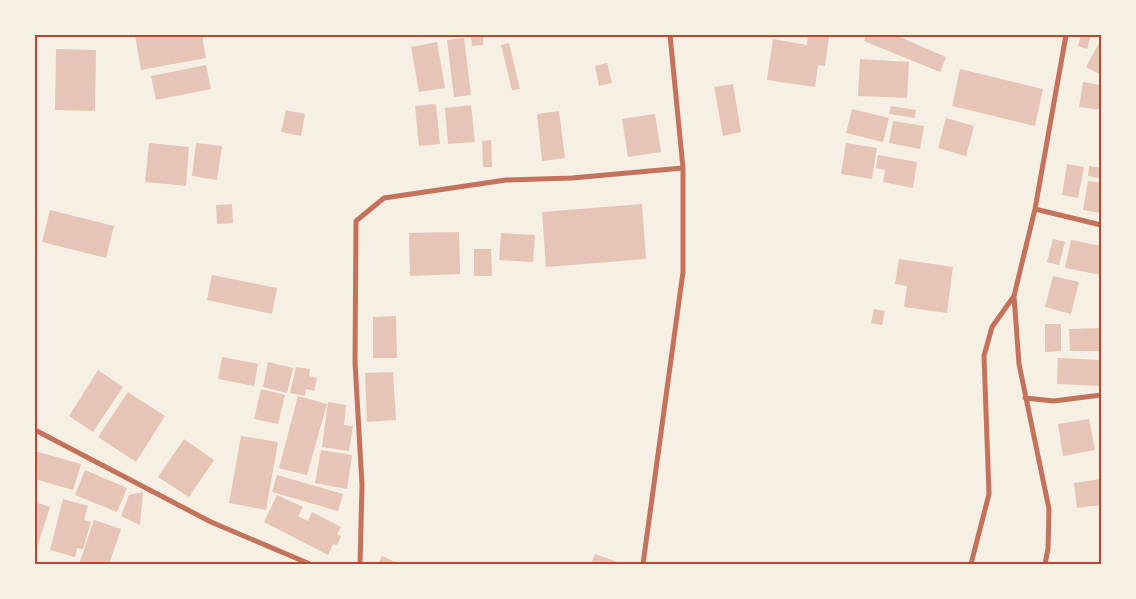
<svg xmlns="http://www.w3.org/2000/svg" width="1136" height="599" viewBox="0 0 1136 599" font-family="Figtree,sans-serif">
  <rect width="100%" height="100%" fill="#f6efe4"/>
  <path fill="#e6c5b7" d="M 135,35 L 202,35 L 206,58 L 141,70 Z
    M 471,35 L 483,35 L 483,45 L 472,46 Z
    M 808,35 L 829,36 L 825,66 L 818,65 L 815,87 L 767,80 L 773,39 L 807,45 Z
    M 866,35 L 895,35 L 946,57 L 940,72 L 864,41 Z
    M 1081,35 L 1091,35 L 1087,49 L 1078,46 Z
    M 464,38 L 471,95 L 454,97 L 447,40 Z
    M 1101,39 L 1101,75 L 1086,67 Z
    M 437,42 L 445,88 L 419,92 L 411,47 Z
    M 509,43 L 520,89 L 512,90 L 501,45 Z
    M 56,49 L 96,50 L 95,111 L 55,110 Z
    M 860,59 L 909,62 L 907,98 L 858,96 Z
    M 607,63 L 612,83 L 599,86 L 595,66 Z
    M 206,65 L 211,89 L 156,100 L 151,76 Z
    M 960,69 L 1043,89 L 1035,126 L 952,106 Z
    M 1083,82 L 1101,85 L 1101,110 L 1079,107 Z
    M 733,84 L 741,132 L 723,136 L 714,87 Z
    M 436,104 L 440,144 L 419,146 L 415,106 Z
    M 471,105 L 475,142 L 448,144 L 445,108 Z
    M 891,106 L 916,110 L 915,118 L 889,114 Z
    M 852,109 L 889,118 L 883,142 L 846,133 Z
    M 286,110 L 305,114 L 301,136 L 281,132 Z
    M 559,111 L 565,158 L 542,161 L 537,114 Z
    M 655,114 L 661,152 L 628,157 L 622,119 Z
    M 946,118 L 974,126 L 966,156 L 938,148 Z
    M 893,121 L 924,126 L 920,149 L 889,143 Z
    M 491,140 L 492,167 L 483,167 L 482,141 Z
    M 149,143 L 189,147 L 186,186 L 145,182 Z
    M 196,143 L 222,146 L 217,180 L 192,176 Z
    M 846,143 L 877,148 L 872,179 L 841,174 Z
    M 878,155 L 917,162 L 913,188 L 883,182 L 885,170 L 876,168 Z
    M 1067,164 L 1084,167 L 1078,198 L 1062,195 Z
    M 1089,166 L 1101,168 L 1101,179 L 1088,176 Z
    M 1088,181 L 1101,183 L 1101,213 L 1083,210 Z
    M 232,204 L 233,223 L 217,224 L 216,205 Z
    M 642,204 L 646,259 L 546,267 L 542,212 Z
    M 50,210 L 114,226 L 106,258 L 42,242 Z
    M 459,232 L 460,274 L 410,276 L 409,233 Z
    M 501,233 L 535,235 L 533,262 L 499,260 Z
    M 1053,239 L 1065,242 L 1059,265 L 1047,262 Z
    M 1071,240 L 1101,246 L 1101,275 L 1065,268 Z
    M 474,249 L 491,249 L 492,276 L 474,276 Z
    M 899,259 L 953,267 L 947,313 L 904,307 L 907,286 L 895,284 Z
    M 212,275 L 277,288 L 272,314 L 207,300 Z
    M 1053,276 L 1079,282 L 1071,314 L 1045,307 Z
    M 874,309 L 885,311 L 882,325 L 871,323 Z
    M 396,316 L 397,358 L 373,358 L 373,317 Z
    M 1045,324 L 1061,324 L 1061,351 L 1045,352 Z
    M 1100,328 L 1101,351 L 1070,351 L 1069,329 Z
    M 222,357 L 258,364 L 254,386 L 218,379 Z
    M 1058,358 L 1101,360 L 1101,386 L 1057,384 Z
    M 268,362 L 293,368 L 287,393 L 263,387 Z
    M 296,367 L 310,369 L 309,376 L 317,378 L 314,391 L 306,389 L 305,396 L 290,393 Z
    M 98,370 L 123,387 L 93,432 L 69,416 Z
    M 393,372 L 396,420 L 367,422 L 365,373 Z
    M 261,389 L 285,395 L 278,424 L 254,419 Z
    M 128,392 L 165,416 L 136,462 L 98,437 Z
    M 298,396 L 327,404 L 307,475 L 279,468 Z
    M 328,402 L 346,405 L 344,425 L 353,426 L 349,451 L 322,447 Z
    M 1089,419 L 1095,450 L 1063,456 L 1058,424 Z
    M 241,436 L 278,442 L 266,510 L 229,503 Z
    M 184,439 L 214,460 L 189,497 L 158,477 Z
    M 321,450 L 352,455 L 347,489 L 315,483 Z
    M 35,451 L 81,464 L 73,490 L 35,479 Z
    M 85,470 L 127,488 L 117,512 L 75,495 Z
    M 277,475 L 343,494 L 338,511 L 272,492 Z
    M 1101,479 L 1101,505 L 1077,508 L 1074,483 Z
    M 143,492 L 140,525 L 121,516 L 129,495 Z
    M 277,495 L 303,507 L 298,516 L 308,521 L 312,512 L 341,527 L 337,534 L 341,536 L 337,545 L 333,544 L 328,555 L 264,522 Z
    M 63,499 L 88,506 L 84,520 L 91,522 L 83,549 L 77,548 L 75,557 L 50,550 Z
    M 35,502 L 50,507 L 35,554 Z
    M 94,520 L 121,529 L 109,564 L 79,564 Z
    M 595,554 L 623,564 L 591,564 Z
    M 382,556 L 400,564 L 378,564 Z"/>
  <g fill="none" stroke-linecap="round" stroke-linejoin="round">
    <path stroke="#c5725c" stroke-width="5" d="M 1035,209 L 1101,225
      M 1025,398 L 1054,401 L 1101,395
      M 35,430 L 211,522 L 310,564
      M 360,564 L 362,485 L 355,362 L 356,221 L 384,198 L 506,180 L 572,178 L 683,168
      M 643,564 L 683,272 L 683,168 L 670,35
      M 971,564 L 989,494 L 984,356 L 992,327 L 1014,296
      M 1045,564 L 1048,549 L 1049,509 L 1019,364 L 1014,296 L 1035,209 L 1066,35"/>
  </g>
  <rect width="1136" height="599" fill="none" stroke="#f6efe4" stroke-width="72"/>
  <rect x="36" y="36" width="1064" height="527" fill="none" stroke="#b5482f" stroke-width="2"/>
</svg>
